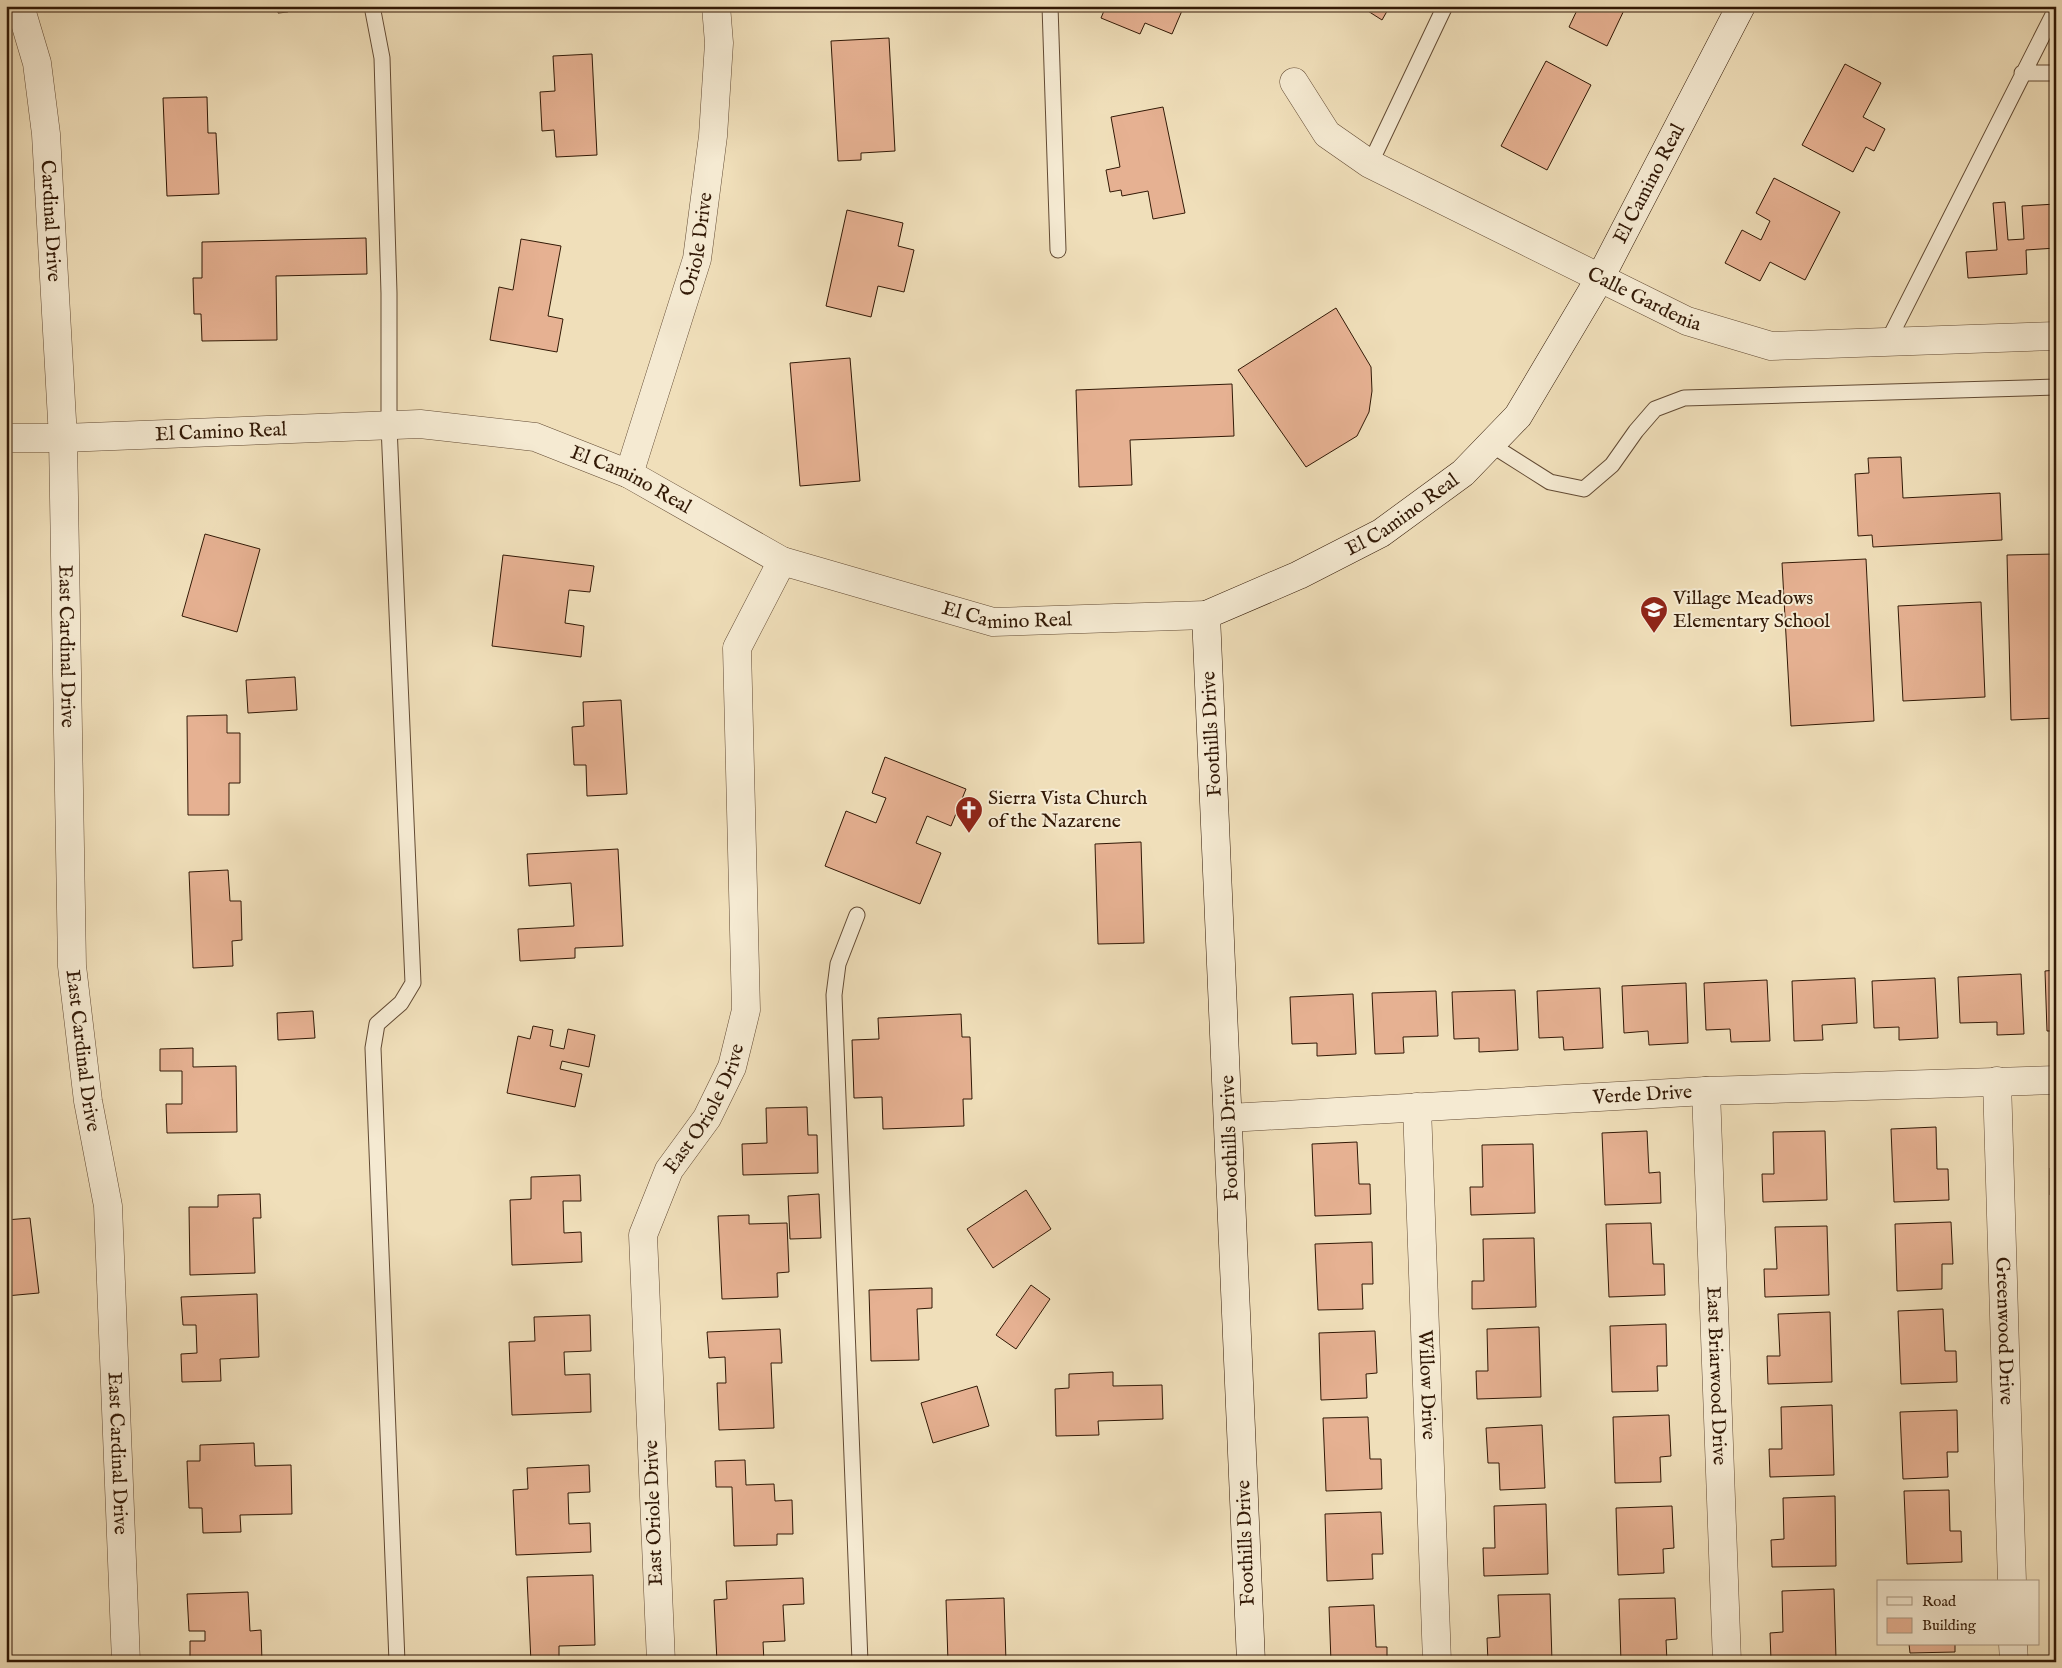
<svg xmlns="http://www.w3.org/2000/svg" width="2062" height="1668" viewBox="0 0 2062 1668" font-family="'IM FELL English',serif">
  <rect width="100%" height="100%" fill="#f0dfba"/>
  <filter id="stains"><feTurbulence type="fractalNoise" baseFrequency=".004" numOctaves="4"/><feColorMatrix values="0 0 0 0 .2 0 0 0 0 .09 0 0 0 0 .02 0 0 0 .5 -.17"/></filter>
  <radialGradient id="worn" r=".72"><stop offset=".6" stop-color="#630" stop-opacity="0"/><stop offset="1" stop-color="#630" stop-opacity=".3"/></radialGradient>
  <path fill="#e6b192" stroke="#321906" d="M 267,6 L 288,6 L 288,12 L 278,13 L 278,7 Z
    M 1106,6 L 1184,6 L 1172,34 L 1145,23 L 1140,34 L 1101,18 Z
    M 1360,6 L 1390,6 L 1382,20 Z
    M 1579,6 L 1626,6 L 1607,46 L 1569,27 Z
    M 889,38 L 895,151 L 861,153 L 861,160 L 838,161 L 831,41 Z
    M 592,54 L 597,155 L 556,157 L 554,130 L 542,131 L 540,92 L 555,91 L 553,56 Z
    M 1546,61 L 1591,85 L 1547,170 L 1501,146 Z
    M 1845,64 L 1881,83 L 1863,117 L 1885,129 L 1874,151 L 1866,147 L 1853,172 L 1802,145 Z
    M 207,97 L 208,133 L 216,133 L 219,194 L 167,196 L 163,98 Z
    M 1163,107 L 1185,213 L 1153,219 L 1148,191 L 1122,196 L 1121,190 L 1110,192 L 1106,170 L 1120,167 L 1111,117 Z
    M 1774,178 L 1840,212 L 1805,280 L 1770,262 L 1760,281 L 1725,263 L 1742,230 L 1761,240 L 1770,221 L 1756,213 Z
    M 2005,202 L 2008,240 L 2024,239 L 2022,206 L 2056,204 L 2056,248 L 2026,250 L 2027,274 L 1968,278 L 1966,252 L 1997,250 L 1993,203 Z
    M 847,210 L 903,223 L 898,246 L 914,250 L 904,292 L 878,286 L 871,317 L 826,306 Z
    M 366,238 L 367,274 L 276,276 L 277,340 L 202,341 L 201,314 L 194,314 L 193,278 L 202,278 L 202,242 Z
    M 521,239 L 561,246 L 548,316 L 563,319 L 557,352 L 490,340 L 499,287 L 513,290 Z
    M 1336,308 L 1371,367 L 1372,391 L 1369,412 L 1357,436 L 1306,467 L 1238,370 Z
    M 850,358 L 860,481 L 800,486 L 790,363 Z
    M 1232,384 L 1234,436 L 1130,440 L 1132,485 L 1079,487 L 1076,390 Z
    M 1901,457 L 1903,498 L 2000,493 L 2002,540 L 1873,547 L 1872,535 L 1858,536 L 1855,474 L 1869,473 L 1868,458 Z
    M 205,534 L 260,549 L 237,632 L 182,616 Z
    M 2056,554 L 2056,718 L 2011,720 L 2007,555 Z
    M 503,555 L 594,566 L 590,592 L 569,590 L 565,623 L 584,626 L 581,657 L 492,646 Z
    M 1866,559 L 1874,721 L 1791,726 L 1782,563 Z
    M 1981,602 L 1985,697 L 1903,701 L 1898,606 Z
    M 295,677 L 297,710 L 248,713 L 246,680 Z
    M 621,700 L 627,794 L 587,796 L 586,765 L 574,765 L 572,727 L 584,726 L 583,702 Z
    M 227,715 L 227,733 L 240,733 L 240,783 L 229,783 L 229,815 L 188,815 L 187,716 Z
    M 885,757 L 966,789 L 951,826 L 927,816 L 916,843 L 941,853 L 920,904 L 825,866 L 846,811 L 876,823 L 886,798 L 872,793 Z
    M 1141,842 L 1144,943 L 1098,944 L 1095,844 Z
    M 618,849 L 623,946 L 575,948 L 575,958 L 520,961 L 518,929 L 574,926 L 571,883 L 529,886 L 527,854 Z
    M 228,870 L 230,901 L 241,901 L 242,940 L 232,941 L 233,966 L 193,968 L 189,872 Z
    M 2056,970 L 2056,1031 L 2047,1031 L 2045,971 Z
    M 2021,974 L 2024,1034 L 1997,1035 L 1997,1022 L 1960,1023 L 1958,977 Z
    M 1855,978 L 1857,1023 L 1822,1025 L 1823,1040 L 1794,1041 L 1792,981 Z
    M 1935,978 L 1938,1038 L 1899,1040 L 1899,1027 L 1874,1028 L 1872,981 Z
    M 1767,980 L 1770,1041 L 1731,1042 L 1730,1029 L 1706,1030 L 1704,983 Z
    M 1686,983 L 1688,1043 L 1649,1045 L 1648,1031 L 1624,1033 L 1622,986 Z
    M 1600,988 L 1603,1048 L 1564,1050 L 1563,1037 L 1539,1038 L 1537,991 Z
    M 1515,990 L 1518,1050 L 1479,1052 L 1479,1038 L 1454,1039 L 1452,992 Z
    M 1436,991 L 1438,1036 L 1403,1037 L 1404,1053 L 1375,1054 L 1372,993 Z
    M 1353,994 L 1356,1054 L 1317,1056 L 1317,1043 L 1292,1044 L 1290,997 Z
    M 313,1011 L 315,1038 L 278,1040 L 277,1013 Z
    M 961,1014 L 962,1037 L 970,1037 L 972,1099 L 963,1099 L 964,1126 L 883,1129 L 882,1097 L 854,1098 L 852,1040 L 879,1039 L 878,1018 Z
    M 533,1026 L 553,1030 L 550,1046 L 564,1049 L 568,1029 L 595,1035 L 589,1067 L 562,1061 L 560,1069 L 582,1074 L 575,1107 L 507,1093 L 518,1036 L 530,1039 Z
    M 193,1048 L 193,1067 L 236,1066 L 237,1132 L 167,1133 L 166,1104 L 182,1104 L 182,1071 L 160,1071 L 160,1049 Z
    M 807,1107 L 808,1135 L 817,1135 L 818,1173 L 743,1175 L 742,1144 L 767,1143 L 766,1108 Z
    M 1936,1127 L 1937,1169 L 1948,1169 L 1949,1200 L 1894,1202 L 1891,1129 Z
    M 1647,1131 L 1649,1173 L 1660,1172 L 1661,1203 L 1605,1205 L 1602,1133 Z
    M 1825,1131 L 1827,1200 L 1763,1202 L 1762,1174 L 1774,1174 L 1773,1132 Z
    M 1357,1142 L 1359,1184 L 1370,1184 L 1371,1214 L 1315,1216 L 1312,1144 Z
    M 1533,1144 L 1535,1213 L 1471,1215 L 1470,1187 L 1483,1187 L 1482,1145 Z
    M 2050,1168 L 2056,1168 L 2056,1195 L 2050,1195 Z
    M 580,1175 L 581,1201 L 563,1201 L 564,1233 L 581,1232 L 582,1262 L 512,1265 L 510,1200 L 531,1199 L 531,1177 Z
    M 1026,1190 L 1051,1229 L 993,1268 L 967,1229 Z
    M 260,1194 L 261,1218 L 253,1218 L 255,1273 L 190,1275 L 189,1207 L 218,1207 L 218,1195 Z
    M 819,1194 L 821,1238 L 790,1239 L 788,1196 Z
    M 749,1215 L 749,1224 L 787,1223 L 789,1272 L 777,1273 L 778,1297 L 722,1299 L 718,1216 Z
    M 30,1218 L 39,1293 L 6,1296 L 6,1220 Z
    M 1951,1222 L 1953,1264 L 1942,1264 L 1942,1289 L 1897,1291 L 1895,1224 Z
    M 1651,1223 L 1653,1264 L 1664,1264 L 1665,1295 L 1609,1297 L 1606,1224 Z
    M 1827,1226 L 1829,1295 L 1765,1297 L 1764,1269 L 1777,1269 L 1775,1227 Z
    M 1534,1238 L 1536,1307 L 1472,1309 L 1472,1281 L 1484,1281 L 1483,1239 Z
    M 1372,1242 L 1373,1284 L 1362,1284 L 1363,1309 L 1318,1310 L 1315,1244 Z
    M 2053,1257 L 2056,1257 L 2056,1285 L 2054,1285 Z
    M 1031,1285 L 1050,1299 L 1016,1349 L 996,1335 Z
    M 932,1288 L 932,1308 L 917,1309 L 919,1360 L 871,1361 L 869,1290 Z
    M 257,1294 L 259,1357 L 220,1359 L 221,1381 L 182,1382 L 181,1354 L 197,1353 L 196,1325 L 183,1325 L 181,1297 Z
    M 1943,1309 L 1945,1351 L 1956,1351 L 1957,1382 L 1901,1384 L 1898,1311 Z
    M 1830,1312 L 1832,1382 L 1768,1384 L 1767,1356 L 1780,1356 L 1778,1314 Z
    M 590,1315 L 591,1351 L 564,1352 L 565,1375 L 590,1374 L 591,1412 L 512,1415 L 509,1342 L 535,1341 L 534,1317 Z
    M 1666,1324 L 1667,1366 L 1657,1366 L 1658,1391 L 1612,1392 L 1610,1326 Z
    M 1539,1327 L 1541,1397 L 1477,1399 L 1476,1371 L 1488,1371 L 1487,1329 Z
    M 780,1329 L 782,1363 L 771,1363 L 774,1428 L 719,1430 L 717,1383 L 726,1383 L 725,1357 L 709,1358 L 707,1332 Z
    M 1375,1331 L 1377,1373 L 1366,1374 L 1367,1398 L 1321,1400 L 1319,1333 Z
    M 1113,1372 L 1113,1386 L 1162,1385 L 1163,1419 L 1098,1421 L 1099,1435 L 1056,1436 L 1055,1389 L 1069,1388 L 1069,1374 Z
    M 977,1386 L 989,1426 L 933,1443 L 921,1403 Z
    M 1832,1405 L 1834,1475 L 1770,1477 L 1769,1449 L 1782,1449 L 1781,1407 Z
    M 1957,1410 L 1958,1452 L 1947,1452 L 1948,1477 L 1903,1479 L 1900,1412 Z
    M 1669,1415 L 1671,1456 L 1660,1457 L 1661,1482 L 1615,1483 L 1613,1417 Z
    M 1368,1417 L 1370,1459 L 1381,1459 L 1382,1489 L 1326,1491 L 1323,1418 Z
    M 1542,1425 L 1545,1488 L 1500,1490 L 1499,1463 L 1488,1463 L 1486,1428 Z
    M 254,1443 L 255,1466 L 291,1465 L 292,1514 L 240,1515 L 241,1532 L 203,1533 L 202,1508 L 189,1508 L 187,1461 L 200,1461 L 200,1445 Z
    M 745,1460 L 746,1485 L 774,1484 L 775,1501 L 792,1500 L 793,1534 L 777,1534 L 777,1545 L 734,1546 L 732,1487 L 716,1487 L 715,1461 Z
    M 589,1465 L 590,1492 L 568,1493 L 569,1524 L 590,1523 L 591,1552 L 516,1555 L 513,1490 L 528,1489 L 527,1468 Z
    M 1949,1490 L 1950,1531 L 1961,1531 L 1962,1562 L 1907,1564 L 1904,1491 Z
    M 1835,1496 L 1836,1566 L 1772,1567 L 1771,1540 L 1784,1539 L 1783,1498 Z
    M 1546,1504 L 1548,1574 L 1484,1576 L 1483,1548 L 1495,1548 L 1494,1506 Z
    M 1672,1506 L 1674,1548 L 1663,1549 L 1664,1573 L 1618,1575 L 1616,1508 Z
    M 1381,1512 L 1383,1554 L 1372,1554 L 1373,1579 L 1327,1581 L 1325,1514 Z
    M 593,1575 L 595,1645 L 559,1646 L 559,1662 L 531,1662 L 527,1577 Z
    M 803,1578 L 804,1604 L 783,1605 L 785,1641 L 763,1642 L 764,1662 L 717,1662 L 714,1600 L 727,1599 L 726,1581 Z
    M 1834,1589 L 1836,1659 L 1771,1660 L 1770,1633 L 1783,1632 L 1782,1591 Z
    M 248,1592 L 250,1631 L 261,1630 L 262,1662 L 190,1662 L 190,1641 L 205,1641 L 205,1631 L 189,1631 L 187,1594 Z
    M 1550,1594 L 1552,1662 L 1488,1662 L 1487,1638 L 1500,1637 L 1498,1595 Z
    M 1004,1598 L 1006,1662 L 948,1662 L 946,1600 Z
    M 1675,1598 L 1677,1639 L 1666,1640 L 1667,1662 L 1621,1662 L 1619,1599 Z
    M 1374,1605 L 1376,1647 L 1387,1647 L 1387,1662 L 1331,1662 L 1329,1607 Z
    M 1909,1644 L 1955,1644 L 1955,1652 L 1910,1653 Z"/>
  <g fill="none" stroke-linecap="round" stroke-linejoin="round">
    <defs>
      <path id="lane" d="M 372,6 L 382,58 L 389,293 L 389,426 L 413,983 L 401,1003 L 377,1024 L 373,1048 L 397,1662
        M 1050,6 L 1058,250
        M 2022,73 L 2056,73
        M 1370,164 L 1445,6
        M 1887,343 L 2056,9
        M 1490,444 L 1550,482 L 1584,489 L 1612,465 L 1636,431 L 1655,409 L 1684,398 L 2056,387
        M 857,915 L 838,964 L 834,995 L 860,1662"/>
      <g id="street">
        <path id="s1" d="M 20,6 L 37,63 L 46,134 L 63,438 L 72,966 L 88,1101 L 108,1206 L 126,1662"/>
        <path id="s2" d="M 1294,82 L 1327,134 L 1370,164 L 1687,321 L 1771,346 L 2056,336"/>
        <path id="s3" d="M 6,438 L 63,438 L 420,424 L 535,437 L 629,474 L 782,561 L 993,622 L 1206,615"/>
        <path id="s4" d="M 629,474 L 697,259 L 713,136 L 719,43 L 716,6"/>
        <path id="s5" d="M 1997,1081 L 2012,1582"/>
        <path id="s6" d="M 1706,1091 L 1727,1662"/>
        <path id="s7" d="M 1417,1107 L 1437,1662"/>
        <path id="s8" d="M 1229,1118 L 1706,1091 L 2056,1080"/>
        <path d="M 2013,1644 L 2014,1662"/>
        <path id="s9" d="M 661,1662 L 643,1235 L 669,1170 L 707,1118 L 732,1067 L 746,1010 L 737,648 L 782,561"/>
      </g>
      <g id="secondary">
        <path id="s10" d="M 1251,1662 L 1206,615 L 1299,575 L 1381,533 L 1463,473 L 1518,416 L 1600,278 L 1741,6"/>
      </g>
    </defs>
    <use href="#lane" stroke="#624a33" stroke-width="17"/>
    <use href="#street" stroke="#624a33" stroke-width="29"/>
    <use href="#secondary" stroke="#321906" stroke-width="29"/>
    <use href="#lane" stroke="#f5ead2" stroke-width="15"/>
    <use href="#street" stroke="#f5ead2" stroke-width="28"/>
    <use href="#secondary" stroke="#f5ead2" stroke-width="28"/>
  </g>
  <defs>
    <symbol id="school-pin" viewBox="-11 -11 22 30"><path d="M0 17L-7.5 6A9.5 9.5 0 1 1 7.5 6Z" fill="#8f2418" stroke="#f5ead2"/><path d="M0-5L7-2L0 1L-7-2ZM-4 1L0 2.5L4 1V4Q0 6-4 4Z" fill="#fff"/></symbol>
    <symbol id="church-pin" viewBox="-11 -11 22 30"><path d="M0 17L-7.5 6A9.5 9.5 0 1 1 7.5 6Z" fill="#8f2418" stroke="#f5ead2"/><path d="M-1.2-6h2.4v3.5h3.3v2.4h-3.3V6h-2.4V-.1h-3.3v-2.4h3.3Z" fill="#fff"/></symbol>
  </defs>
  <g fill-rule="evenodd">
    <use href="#school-pin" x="1638" y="594" width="32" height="43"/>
    <use href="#church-pin" x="953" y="794" width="32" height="43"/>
  </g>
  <g text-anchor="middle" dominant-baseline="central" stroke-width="4" stroke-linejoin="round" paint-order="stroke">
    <g font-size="20" fill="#321906" stroke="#f5ead2">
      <text stroke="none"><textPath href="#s10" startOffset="1689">El Camino Real</textPath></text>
      <text stroke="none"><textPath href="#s1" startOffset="218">Cardinal Drive</textPath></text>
      <text stroke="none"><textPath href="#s4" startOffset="240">Oriole Drive</textPath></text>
      <text stroke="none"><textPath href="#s2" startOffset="420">Calle Gardenia</textPath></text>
      <text stroke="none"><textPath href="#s3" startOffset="215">El Camino Real</textPath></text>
      <text stroke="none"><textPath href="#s3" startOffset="635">El Camino Real</textPath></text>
      <text stroke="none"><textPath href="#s10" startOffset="1269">El Camino Real</textPath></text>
      <text stroke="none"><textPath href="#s3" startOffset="1040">El Camino Real</textPath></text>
      <text stroke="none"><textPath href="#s1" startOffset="644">East Cardinal Drive</textPath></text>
      <text transform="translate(1212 734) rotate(-93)">Foothills Drive</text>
      <text stroke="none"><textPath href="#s1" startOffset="1049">East Cardinal Drive</textPath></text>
      <text stroke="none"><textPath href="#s8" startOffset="414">Verde Drive</textPath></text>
      <text stroke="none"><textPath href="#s9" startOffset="569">East Oriole Drive</textPath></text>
      <text transform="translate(1230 1138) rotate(-92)">Foothills Drive</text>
      <text stroke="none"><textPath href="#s5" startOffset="250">Greenwood Drive</textPath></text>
      <text stroke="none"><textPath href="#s6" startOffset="285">East Briarwood Drive</textPath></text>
      <text stroke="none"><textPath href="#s7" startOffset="278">Willow Drive</textPath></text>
      <text stroke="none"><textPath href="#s1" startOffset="1454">East Cardinal Drive</textPath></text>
      <text transform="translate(654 1513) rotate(-92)">East Oriole Drive</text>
      <text transform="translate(1246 1543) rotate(-92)">Foothills Drive</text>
    </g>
    <g font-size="20" fill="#321906" stroke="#f5ead2" text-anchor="start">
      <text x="1673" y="598">Village Meadows<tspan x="1673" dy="23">Elementary School</tspan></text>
      <text x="988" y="798">Sierra Vista Church<tspan x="988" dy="23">of the Nazarene</tspan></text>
    </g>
  </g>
  <rect width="2062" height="1668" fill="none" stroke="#f0dfba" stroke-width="25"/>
  <rect x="8" y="8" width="2047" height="1653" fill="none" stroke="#321906" stroke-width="2.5"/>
  <rect x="12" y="12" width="2037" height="1643" fill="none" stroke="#321906"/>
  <rect x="1877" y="1580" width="162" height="65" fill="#f5ead2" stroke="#a79680"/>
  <rect x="1887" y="1597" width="25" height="8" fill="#f5ead2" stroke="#a79680"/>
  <text x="1922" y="1606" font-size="15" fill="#321906">Road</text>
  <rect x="1887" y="1618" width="25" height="15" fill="#e6b192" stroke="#a79680"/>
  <text x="1922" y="1630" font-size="15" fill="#321906">Building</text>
  <rect width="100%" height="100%" filter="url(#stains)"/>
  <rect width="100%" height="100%" fill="url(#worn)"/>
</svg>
